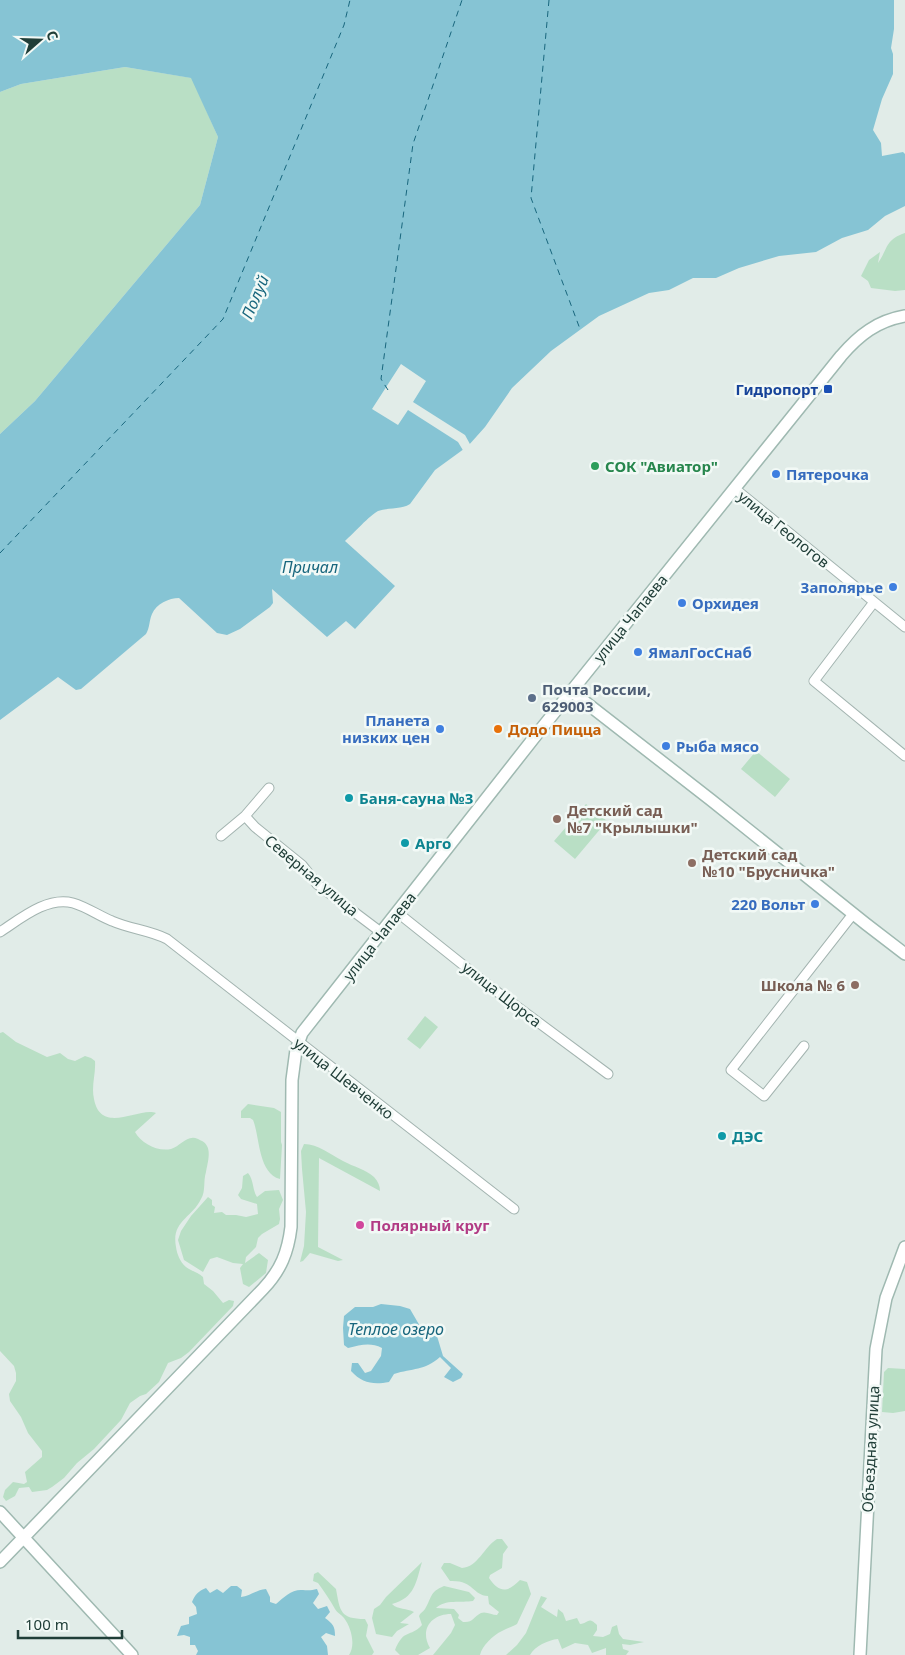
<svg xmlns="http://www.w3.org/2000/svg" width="905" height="1655" viewBox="0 0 905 1655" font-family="'Noto Sans',sans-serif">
  <rect width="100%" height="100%" fill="#e1ece8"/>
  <path fill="#b9dfc5" d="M 125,67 L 192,78 L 218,137 L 200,205 L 35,401 L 0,434 L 0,92 L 21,84 Z
    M 905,233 L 905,290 L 895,291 L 871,288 L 868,281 L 861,276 L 869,260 L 880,252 L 878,263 C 889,247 885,240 905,233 Z
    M 756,751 L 790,779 L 775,797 L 741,769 Z
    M 586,804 L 607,821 L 575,859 L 554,841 Z
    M 425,1016 L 438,1027 L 420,1049 L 407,1039 Z
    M 3,1032 L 16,1042 L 47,1057 L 60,1053 L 68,1059 L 75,1061 L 85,1056 L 91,1058 L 95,1061 C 96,1074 91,1086 94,1099 C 101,1136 140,1106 156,1113 L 135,1132 C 141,1143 157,1152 171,1149 C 181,1146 187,1134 198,1139 C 202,1141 205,1142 207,1146 C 211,1153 207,1165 206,1172 C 203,1181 206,1191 201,1199 C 192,1218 171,1221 176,1247 C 177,1254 180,1262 186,1267 C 191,1271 198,1272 203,1277 L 204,1284 L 213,1291 L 223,1303 L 229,1300 L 234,1301 L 233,1306 L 189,1352 L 181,1358 L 168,1363 L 159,1382 L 146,1394 L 140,1396 L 130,1403 L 121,1420 L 94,1449 L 77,1463 L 64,1478 L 52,1487 L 47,1490 L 32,1492 L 29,1487 L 19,1488 L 15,1496 L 6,1501 L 3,1497 L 5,1490 L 13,1482 L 24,1484 L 27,1482 L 25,1472 L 42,1457 L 42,1451 L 28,1433 L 21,1417 L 10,1401 L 9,1394 L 16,1381 L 16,1373 L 14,1366 L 0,1351 L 0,1033 Z
    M 248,1104 L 274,1108 L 281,1112 L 281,1142 L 282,1145 L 280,1179 C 258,1173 260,1137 253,1120 L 250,1118 L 241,1118 L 241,1111 Z
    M 304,1144 C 318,1144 331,1155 343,1161 C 354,1167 365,1169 374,1177 C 378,1181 380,1186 380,1191 L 319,1158 L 318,1247 L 343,1260 L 338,1261 L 310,1253 L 303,1261 L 300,1262 L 304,1246 L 306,1212 L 302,1169 L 301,1151 Z
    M 248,1173 C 254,1180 252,1189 257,1197 L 265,1191 L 279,1190 L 283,1200 L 279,1209 L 280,1219 L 279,1224 L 262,1234 L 258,1238 L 256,1247 L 246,1257 L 245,1263 L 259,1253 L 268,1260 L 266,1273 L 249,1287 L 243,1284 L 240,1268 L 243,1264 L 233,1263 L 217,1257 L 210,1259 L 203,1272 L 184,1260 L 178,1240 L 181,1231 L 191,1216 L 208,1197 L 212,1200 L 212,1205 L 215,1207 L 214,1213 L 222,1212 L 226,1215 L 236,1215 L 246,1217 L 258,1214 L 257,1204 L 241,1199 L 238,1195 L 242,1188 L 243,1176 Z
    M 888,1368 L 905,1369 L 905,1411 L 893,1413 L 882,1412 L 884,1372 Z
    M 497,1539 L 502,1539 L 508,1547 L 503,1554 L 502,1568 L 490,1575 L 489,1578 C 500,1594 508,1592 520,1580 L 527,1582 L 531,1594 L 517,1624 C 512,1627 507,1628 502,1631 C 493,1635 482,1646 480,1655 L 433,1655 L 451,1633 L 455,1625 L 451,1614 C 432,1614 419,1629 430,1648 L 418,1655 L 400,1655 L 395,1650 C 404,1628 410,1638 422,1625 L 419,1616 C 420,1613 423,1612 425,1609 C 432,1598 429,1592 444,1586 L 469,1592 L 475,1598 L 473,1601 C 461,1603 445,1599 436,1608 L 454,1609 L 459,1615 L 458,1618 L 463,1622 C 473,1623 473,1617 481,1613 C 486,1611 492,1615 497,1615 L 499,1612 L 489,1604 L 488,1596 C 472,1595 474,1580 450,1581 L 441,1568 L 444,1563 L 450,1563 L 462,1568 C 478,1567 484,1547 497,1539 Z
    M 422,1562 C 416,1582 415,1598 392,1604 C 398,1610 407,1608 414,1612 L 400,1623 L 409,1624 L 397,1631 L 392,1637 L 376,1634 L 372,1618 L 374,1609 L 380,1605 L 386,1597 Z
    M 318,1572 L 336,1589 C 340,1611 340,1619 365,1619 L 368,1625 L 366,1636 L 374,1652 L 372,1655 L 349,1655 C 356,1645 351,1627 344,1618 C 341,1614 337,1613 335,1609 C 330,1600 324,1591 318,1583 L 313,1581 L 314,1574 Z
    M 541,1596 L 547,1598 L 541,1607 L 557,1617 L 558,1609 L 563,1613 L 566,1621 L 577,1618 L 580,1624 C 589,1623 588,1616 597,1625 L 597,1630 L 593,1636 L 603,1637 L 610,1634 L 612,1627 L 617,1625 L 619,1634 L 623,1639 L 644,1642 L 630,1645 L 622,1644 L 623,1649 L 629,1651 L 626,1655 L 606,1655 L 606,1648 L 592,1653 L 588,1645 L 575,1643 L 562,1649 L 558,1639 C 548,1640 535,1646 530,1655 L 506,1655 L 517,1645 L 526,1633 Z"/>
  <path fill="#86c4d4" d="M 0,0 L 894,0 L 894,29 L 891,48 L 893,54 L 893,74 L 882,99 L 873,130 L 881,143 L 882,156 L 903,152 L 905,154 L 905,206 L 885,216 L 868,230 L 842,238 L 816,252 L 779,256 L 739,268 L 716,278 L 693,278 L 669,290 L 649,293 L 599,316 L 551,351 L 512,388 L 485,427 L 468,446 L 435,470 L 410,504 C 401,510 389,507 378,511 C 370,515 353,534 345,541 L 395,586 L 355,629 L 346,621 L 327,637 L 272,589 L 273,603 L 270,607 L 240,629 L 227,635 L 217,633 L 179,598 C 169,598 156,604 152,614 C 149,621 150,627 146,634 L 81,689 L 76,690 L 58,677 L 0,720 L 0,434 L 35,401 L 200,205 L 218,137 L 191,78 L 125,67 L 21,84 L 0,92 Z
    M 381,1304 L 400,1306 L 410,1309 L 424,1333 L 432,1336 L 437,1336 L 443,1356 L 463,1374 L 461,1378 L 453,1382 L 444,1377 L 451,1368 L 440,1357 C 424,1371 413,1368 394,1374 L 389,1382 C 373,1385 362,1383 351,1371 L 352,1363 L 358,1363 L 365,1373 L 371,1371 L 381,1356 L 382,1348 C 370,1342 361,1345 348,1348 L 344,1345 L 343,1328 L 344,1316 L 355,1307 L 373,1307 Z
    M 231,1586 L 237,1586 L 242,1590 L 241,1597 C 250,1596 256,1590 266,1589 L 270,1597 L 270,1602 L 276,1604 C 283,1598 291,1590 301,1590 C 307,1590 310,1591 317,1589 L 319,1594 L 313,1603 L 318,1609 L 327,1606 L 330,1612 L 325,1618 C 333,1624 335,1626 335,1636 L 326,1633 L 321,1637 L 327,1646 L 328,1655 L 196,1655 L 198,1651 L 195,1645 L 190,1645 L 190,1637 L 184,1635 L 177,1636 L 181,1626 L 189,1624 L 189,1617 L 197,1614 L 196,1607 L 192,1602 C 195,1595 198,1591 206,1588 L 210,1593 L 217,1589 L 223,1593 Z"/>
  <path fill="#e1ece8" d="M 401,364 L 426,381 L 413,402 L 465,435 L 471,446 L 464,452 L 458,442 L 408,410 L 398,425 L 372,409 Z"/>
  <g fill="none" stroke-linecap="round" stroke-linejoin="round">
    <path stroke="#18667d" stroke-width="1" stroke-dasharray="6 5" stroke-linecap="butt" d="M 549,0 L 531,198 L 580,329
      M 388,390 L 381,379 L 413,144 L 462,0
      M 0,553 L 223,319 L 344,25 L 350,0"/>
    <defs>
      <path id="street" d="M 734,488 L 905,627
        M 874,602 L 814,681 L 905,756
        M 245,816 L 255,827 L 302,865 L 317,884 L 382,933
        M 221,836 L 245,816 L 269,788
        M 398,913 L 492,988 L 608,1074
        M 0,932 C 20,919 47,896 73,903 C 87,907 99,916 112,921 C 130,929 149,930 167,939 L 514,1209
        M 804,1046 L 764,1096 L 731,1070 L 853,914"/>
      <path id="secondary" d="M 571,691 L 711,800 L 866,924 L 905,954
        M 0,1512 L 132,1655
        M 0,1562 L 263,1289 C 281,1270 288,1252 291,1227 L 292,1080 L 296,1050 L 302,1033 L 537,734 L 841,356 C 859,335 877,321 905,316
        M 860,1655 L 876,1349 L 886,1298 L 905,1247"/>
    </defs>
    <use href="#street" stroke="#a3b4b0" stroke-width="11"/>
    <use href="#secondary" stroke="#9fb9b1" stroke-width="14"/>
    <use href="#street" stroke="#fff" stroke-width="9"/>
    <use href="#secondary" stroke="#fff" stroke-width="11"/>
  </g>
  <rect fill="#1a4fb4" stroke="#f2f9f6" stroke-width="2" x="823" y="384" width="10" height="10" rx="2.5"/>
  <circle fill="#2e9e5b" stroke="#f2f9f6" stroke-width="2" cx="595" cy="466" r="5"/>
  <g fill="#3f7fe0" stroke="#f2f9f6" stroke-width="2">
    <circle cx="776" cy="474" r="5"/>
    <circle cx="893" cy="587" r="5"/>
    <circle cx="682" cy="603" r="5"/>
    <circle cx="638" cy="652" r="5"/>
    <circle cx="440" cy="729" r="5"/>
    <circle cx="666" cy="746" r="5"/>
    <circle cx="815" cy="904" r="5"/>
  </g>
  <circle fill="#5c6f8a" stroke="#f2f9f6" stroke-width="2" cx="532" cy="698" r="5"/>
  <circle fill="#e8710a" stroke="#f2f9f6" stroke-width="2" cx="498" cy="729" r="5"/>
  <g fill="#0f9aa8" stroke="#f2f9f6" stroke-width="2">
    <circle cx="349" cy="798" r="5"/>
    <circle cx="405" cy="843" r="5"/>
    <circle cx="722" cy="1136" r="5"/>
  </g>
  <g fill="#8d6e63" stroke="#f2f9f6" stroke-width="2">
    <circle cx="557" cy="819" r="5"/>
    <circle cx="692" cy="863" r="5"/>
    <circle cx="855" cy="985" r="5"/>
  </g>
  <circle fill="#d1479c" stroke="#f2f9f6" stroke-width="2" cx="360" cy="1225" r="5"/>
  <g text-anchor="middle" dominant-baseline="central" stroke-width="5" stroke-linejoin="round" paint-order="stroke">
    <g font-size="15" font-weight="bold" fill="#164399" stroke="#f2f9f6" text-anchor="end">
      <text x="818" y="389">Гидропорт</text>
    </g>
    <g font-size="15" font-weight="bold" fill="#27864d" stroke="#f2f9f6" text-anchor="start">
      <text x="605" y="466">СОК "Авиатор"</text>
    </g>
    <g font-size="15" font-weight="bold" fill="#366cbe" stroke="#f2f9f6" text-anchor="start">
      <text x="786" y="474">Пятерочка</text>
      <text x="883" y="587" text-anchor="end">Заполярье</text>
      <text x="692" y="603">Орхидея</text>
      <text x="648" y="652">ЯмалГосСнаб</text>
      <text x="430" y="720" text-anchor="end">Планета<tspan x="430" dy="17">низких цен</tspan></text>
      <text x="676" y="746">Рыба мясо</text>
      <text x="805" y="904" text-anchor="end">220 Вольт</text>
    </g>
    <g font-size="15" fill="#203e38" stroke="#f2f9f6">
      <text transform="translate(784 529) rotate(39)">улица Геологов</text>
      <text transform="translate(630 618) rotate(-51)">улица Чапаева</text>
      <text transform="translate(312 875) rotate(40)">Северная улица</text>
      <text transform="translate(379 936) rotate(-52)">улица Чапаева</text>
      <text transform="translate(502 994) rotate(38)">улица Щорса</text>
      <text transform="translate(344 1078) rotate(38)">улица Шевченко</text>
      <text transform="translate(870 1449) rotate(-87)">Объездная улица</text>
    </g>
    <g font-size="15" font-weight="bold" fill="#4e5e75" stroke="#f2f9f6" text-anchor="start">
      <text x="542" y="689">Почта России,<tspan x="542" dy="17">629003</tspan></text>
    </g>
    <g font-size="15" font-weight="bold" fill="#c56008" stroke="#f2f9f6" text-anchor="start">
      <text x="508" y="729">Додо Пицца</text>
    </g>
    <g font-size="15" font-weight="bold" fill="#0d838f" stroke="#f2f9f6" text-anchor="start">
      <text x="359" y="798">Баня-сауна №3</text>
      <text x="415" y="843">Арго</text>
      <text x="732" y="1136">ДЭС</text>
    </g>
    <g font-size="15" font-weight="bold" fill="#785e54" stroke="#f2f9f6" text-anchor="start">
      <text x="567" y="810">Детский сад<tspan x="567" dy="17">№7 "Крылышки"</tspan></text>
      <text x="702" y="854">Детский сад<tspan x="702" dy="17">№10 "Брусничка"</tspan></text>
      <text x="845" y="985" text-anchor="end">Школа № 6</text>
    </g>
    <g font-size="15" font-weight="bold" fill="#b23c85" stroke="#f2f9f6" text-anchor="start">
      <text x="370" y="1225">Полярный круг</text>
    </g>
    <g font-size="16" font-style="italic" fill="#18667d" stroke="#f2f9f6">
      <text transform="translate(255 297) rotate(-67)">Полуй</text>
      <text x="310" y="567">Причал</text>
      <text x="396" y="1329">Теплое озеро</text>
    </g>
  </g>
  <g transform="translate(40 40) rotate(70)" stroke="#f2f9f6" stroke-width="4" paint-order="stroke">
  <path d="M0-4L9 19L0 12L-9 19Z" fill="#203e38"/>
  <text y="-8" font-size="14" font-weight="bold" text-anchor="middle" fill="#203e38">С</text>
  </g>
  <path d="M18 1630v8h104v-8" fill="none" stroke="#203e38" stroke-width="2.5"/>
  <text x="25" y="1630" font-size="15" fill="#203e38" stroke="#f2f9f6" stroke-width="4" paint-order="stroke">100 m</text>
</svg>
